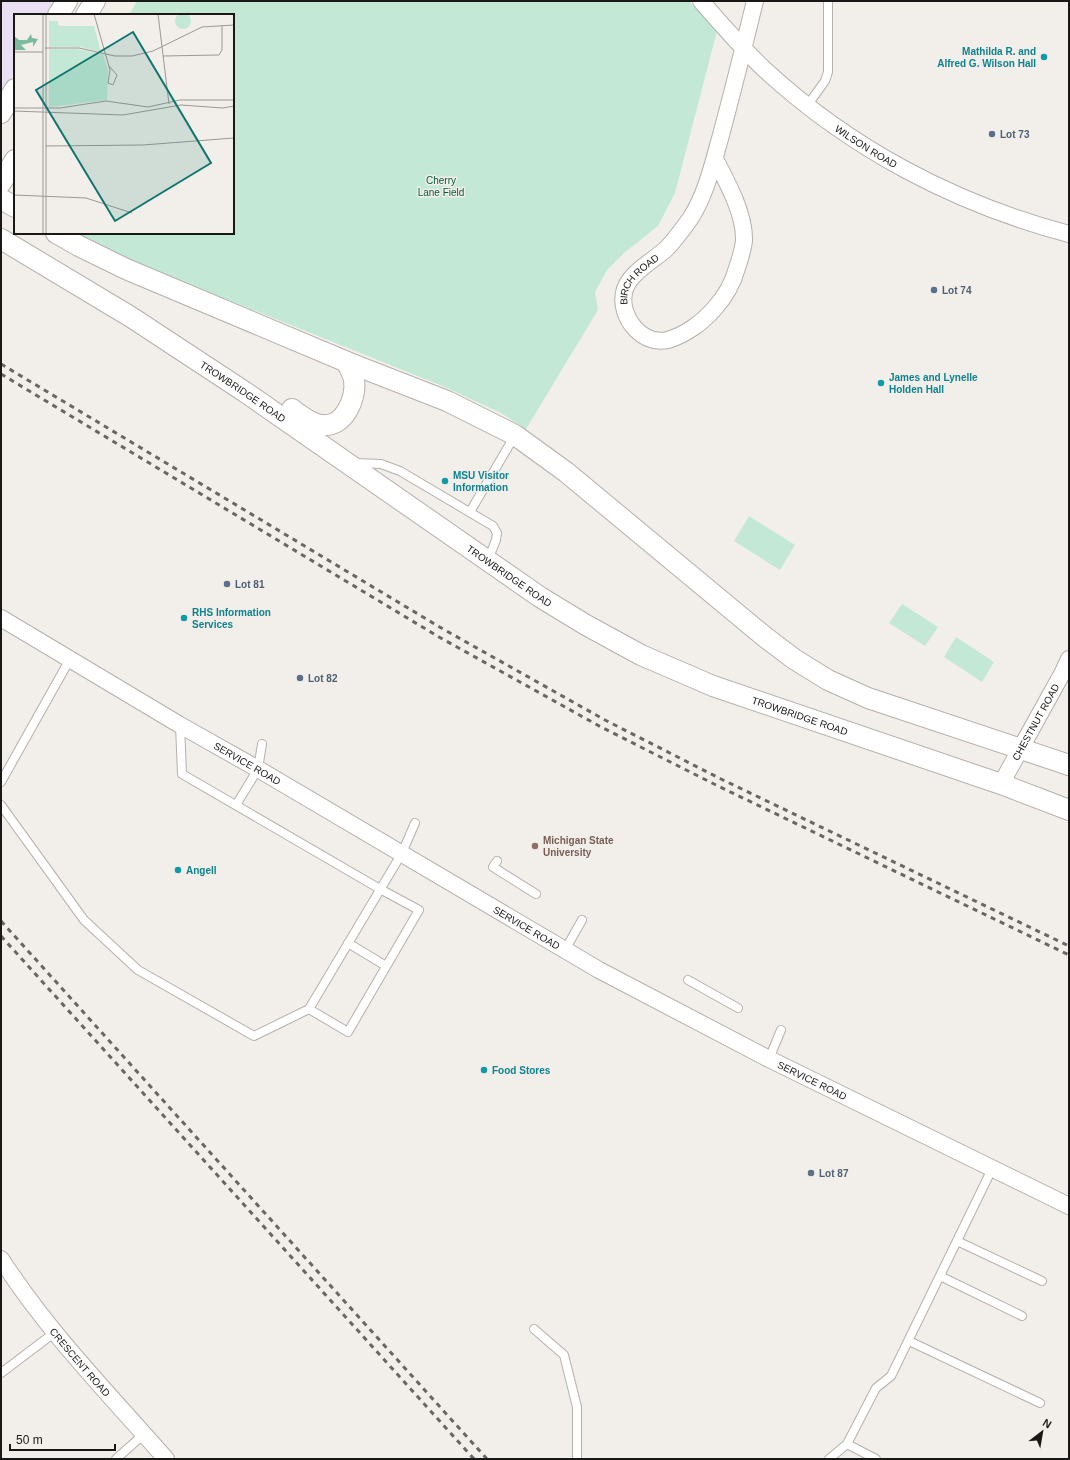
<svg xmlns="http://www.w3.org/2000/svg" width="1070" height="1460" viewBox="0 0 1070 1460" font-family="Helvetica,sans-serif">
  <rect width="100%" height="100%" fill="#f2eee9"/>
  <path fill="#eae0f4" d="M 1,1 L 56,1 L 48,15 L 15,15 L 15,71 L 1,95 Z"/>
  <path fill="#c3e9d6" d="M 137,1 L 689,1 L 717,31 L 675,193 L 658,226 L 624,253 L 607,270 L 595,292 L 598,310 L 526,429 L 501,413 L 445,387 L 136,263 L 76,233 L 233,233 L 233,15 L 129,15 Z
    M 749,516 L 795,545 L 780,570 L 734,541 Z
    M 902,604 L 938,627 L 925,646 L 889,623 Z
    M 956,637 L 994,662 L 982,682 L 944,657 Z"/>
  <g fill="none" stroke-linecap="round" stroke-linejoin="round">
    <defs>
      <path id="service" d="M 807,106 L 825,81 L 828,72 L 828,1
        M 355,463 L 381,464 L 400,471 L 493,526 L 497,533 L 496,540 L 488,560
        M 470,512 L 515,435
        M 180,725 L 182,774 L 380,889 L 419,910 L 348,1032 L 309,1009
        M 1,782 L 70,659
        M 1,805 L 84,920 L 138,970 L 254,1036 L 309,1009 L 402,853 L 415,823
        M 236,805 L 258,769 L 262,744
        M 497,861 L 493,867 L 536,894
        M 348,943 L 386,966
        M 565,950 L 582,920
        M 688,980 L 738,1008
        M 769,1059 L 781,1030
        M 957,1241 L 1042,1281
        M 940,1276 L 1022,1316
        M 534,1329 L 564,1355 L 577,1407 L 577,1459
        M 909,1341 L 1040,1403
        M 1,1373 L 54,1333
        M 847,1444 L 876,1459
        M 116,1459 L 144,1434
        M 829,1459 L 847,1444 L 876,1388 L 891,1376 L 992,1169"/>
      <g id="minor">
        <path id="s1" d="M 701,1 C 721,24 741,47 763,68 C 849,148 955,204 1069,234"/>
        <path id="s2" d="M 715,159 C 727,182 745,214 744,241 C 743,250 740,259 737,268 C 733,283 725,297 714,309 C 703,322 685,335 668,340 C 642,346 619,317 624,293 C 627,274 653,261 666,249 C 675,240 682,230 690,219 C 706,195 713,163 721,135 C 733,90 744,46 755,1"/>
        <path id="s3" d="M 1,618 L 180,725 L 258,769 L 599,970 L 769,1059 L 1069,1206"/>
        <path id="s4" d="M 1001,784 L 1063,672 L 1069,659"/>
        <path id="s5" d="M 1,1259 C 48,1332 109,1394 166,1459"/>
      </g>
      <g id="tertiary">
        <path d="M 58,15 L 67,1"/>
        <path d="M 86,15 L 95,1"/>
        <path d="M 1,113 L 15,89"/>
        <path d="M 1,183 L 15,160"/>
        <path d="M 1,199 L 15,207"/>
        <path d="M 56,233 L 79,246 L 126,269 L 347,362 L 447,401 L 515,435 L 566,472 L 765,637 L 794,659 L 828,680 L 868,698 L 1069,765"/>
        <path id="s6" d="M 1,239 L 131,317 L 245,392 L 540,597 L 586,625 L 641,655 L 713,686 L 1001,784 L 1069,810"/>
        <path d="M 292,409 C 301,416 311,424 322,425 C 344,428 357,398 354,380 C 353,374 349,368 347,362"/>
      </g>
    </defs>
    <use href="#service" stroke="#b5b0ac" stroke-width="10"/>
    <use href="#minor" stroke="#b5b0ac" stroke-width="18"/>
    <use href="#tertiary" stroke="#b5b0ac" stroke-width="22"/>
    <use href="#service" stroke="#fff" stroke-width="8"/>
    <use href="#minor" stroke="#fff" stroke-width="16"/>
    <use href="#tertiary" stroke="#fff" stroke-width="20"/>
    <path stroke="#696663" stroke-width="3" stroke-dasharray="5 5" stroke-linecap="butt" d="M 1,364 L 443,629 L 605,720 L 721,779 L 1069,946
      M 1,374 L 439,637 L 601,727 L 718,786 L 1069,955
      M 1,921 L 487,1459
      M 1,936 L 474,1459"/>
  </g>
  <g fill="#0f9aa8" stroke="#f2eee9" stroke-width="1.5">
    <circle cx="1044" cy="57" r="4"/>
    <circle cx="881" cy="383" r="4"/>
    <circle cx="445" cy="481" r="4"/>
    <circle cx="184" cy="618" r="4"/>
    <circle cx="178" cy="870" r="4"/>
    <circle cx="484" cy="1070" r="4"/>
  </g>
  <g fill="#5c6f8a" stroke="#f2eee9" stroke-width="1.5">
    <circle cx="992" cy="134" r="4"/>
    <circle cx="934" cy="290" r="4"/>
    <circle cx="227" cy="584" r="4"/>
    <circle cx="300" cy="678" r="4"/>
    <circle cx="811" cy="1173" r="4"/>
  </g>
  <circle fill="#8d6e63" stroke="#f2eee9" stroke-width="1.5" cx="535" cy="846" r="4"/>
  <g text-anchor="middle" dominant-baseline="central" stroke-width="3" stroke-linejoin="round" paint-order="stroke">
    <g font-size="10" font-weight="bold" fill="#0d838f" stroke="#f2eee9" text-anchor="start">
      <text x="1036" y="51" text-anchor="end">Mathilda R. and<tspan x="1036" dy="12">Alfred G. Wilson Hall</tspan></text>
      <text x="889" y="377">James and Lynelle<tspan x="889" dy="12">Holden Hall</tspan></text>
      <text x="453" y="475">MSU Visitor<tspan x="453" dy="12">Information</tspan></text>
      <text x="192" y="612">RHS Information<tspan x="192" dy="12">Services</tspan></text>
      <text x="186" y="870">Angell</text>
      <text x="492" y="1070">Food Stores</text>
    </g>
    <g font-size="10" font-weight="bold" fill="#4e5e75" stroke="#f2eee9" text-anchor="start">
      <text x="1000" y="134">Lot 73</text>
      <text x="942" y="290">Lot 74</text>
      <text x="235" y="584">Lot 81</text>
      <text x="308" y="678">Lot 82</text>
      <text x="819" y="1173">Lot 87</text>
    </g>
    <g font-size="10" fill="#1a1817" stroke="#f2eee9">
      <text stroke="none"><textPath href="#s1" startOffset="221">WILSON ROAD</textPath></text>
      <text stroke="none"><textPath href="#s2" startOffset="314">BIRCH ROAD</textPath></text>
      <text stroke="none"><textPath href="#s6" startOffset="286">TROWBRIDGE ROAD</textPath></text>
      <text stroke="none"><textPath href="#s6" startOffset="610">TROWBRIDGE ROAD</textPath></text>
      <text stroke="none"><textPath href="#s6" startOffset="934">TROWBRIDGE ROAD</textPath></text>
      <text stroke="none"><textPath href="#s4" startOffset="71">CHESTNUT ROAD</textPath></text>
      <text stroke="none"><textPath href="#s3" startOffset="286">SERVICE ROAD</textPath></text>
      <text stroke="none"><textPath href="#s3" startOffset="610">SERVICE ROAD</textPath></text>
      <text stroke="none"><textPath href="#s3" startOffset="934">SERVICE ROAD</textPath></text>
      <text stroke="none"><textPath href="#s5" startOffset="130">CRESCENT ROAD</textPath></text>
    </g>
    <g font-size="10" fill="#03583d" stroke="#f2eee9">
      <text x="441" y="180">Cherry<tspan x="441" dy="12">Lane Field</tspan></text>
    </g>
    <g font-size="10" font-weight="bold" fill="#785e54" stroke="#f2eee9" text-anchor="start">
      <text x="543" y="840">Michigan State<tspan x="543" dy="12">University</tspan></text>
    </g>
  </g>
  <g transform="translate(14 14)">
    <rect width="220" height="220" fill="#f2eee9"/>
    <path d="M161 7a8 8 0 1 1 16 0a8 8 0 1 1-16 0ZM 35,7 L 44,7 L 44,11 L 48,12 L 80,12 L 87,38 L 66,33 L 35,33 ZM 35,35 L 62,35 L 89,40 L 94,57 L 93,86 L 35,93 Z" fill="#c3e9d6"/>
    <path d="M 17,20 L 18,24 L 24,25 L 19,33 L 19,28 L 7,31 L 12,36 L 0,36 L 0,22 L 5,26 L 13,26 Z" fill="#7cbb9d"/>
    <path fill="none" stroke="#9c9895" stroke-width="1" d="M 29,0 L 29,220M 32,0 L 32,220M 80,0 L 96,56 L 94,69 L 99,71 L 103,61 L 95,52M 144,0 L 155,90M 31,34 L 65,34 L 101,42 L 118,42 L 139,37 L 188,13 L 220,11M 0,38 L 29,38M 149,42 L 205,41 L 208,36 L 208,11M 0,94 L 46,94 L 92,87 L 134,93 L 166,86 L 220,86M 0,97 L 109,101 L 167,91 L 209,94 L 220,92M 32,132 L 129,131 L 220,124M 0,181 L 72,184 L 118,199"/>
    <path fill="#0f766e" fill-opacity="0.15" stroke="#0f766e" stroke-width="2" d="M 119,18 L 197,149 L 101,207 L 22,76 Z"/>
    <rect width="220" height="220" fill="none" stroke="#1a1817" stroke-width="2"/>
  </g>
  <rect width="1070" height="1460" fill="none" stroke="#1a1817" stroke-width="4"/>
  <g transform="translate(1042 1432) rotate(31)" stroke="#f2eee9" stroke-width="3" paint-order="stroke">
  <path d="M0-3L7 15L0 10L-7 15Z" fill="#1a1817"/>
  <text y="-6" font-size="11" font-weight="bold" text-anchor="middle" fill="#1a1817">N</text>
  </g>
  <path d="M10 1444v6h105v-6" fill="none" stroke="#1a1817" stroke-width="2"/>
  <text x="16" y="1444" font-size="12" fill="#1a1817" stroke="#f2eee9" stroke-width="3" paint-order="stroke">50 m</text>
</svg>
